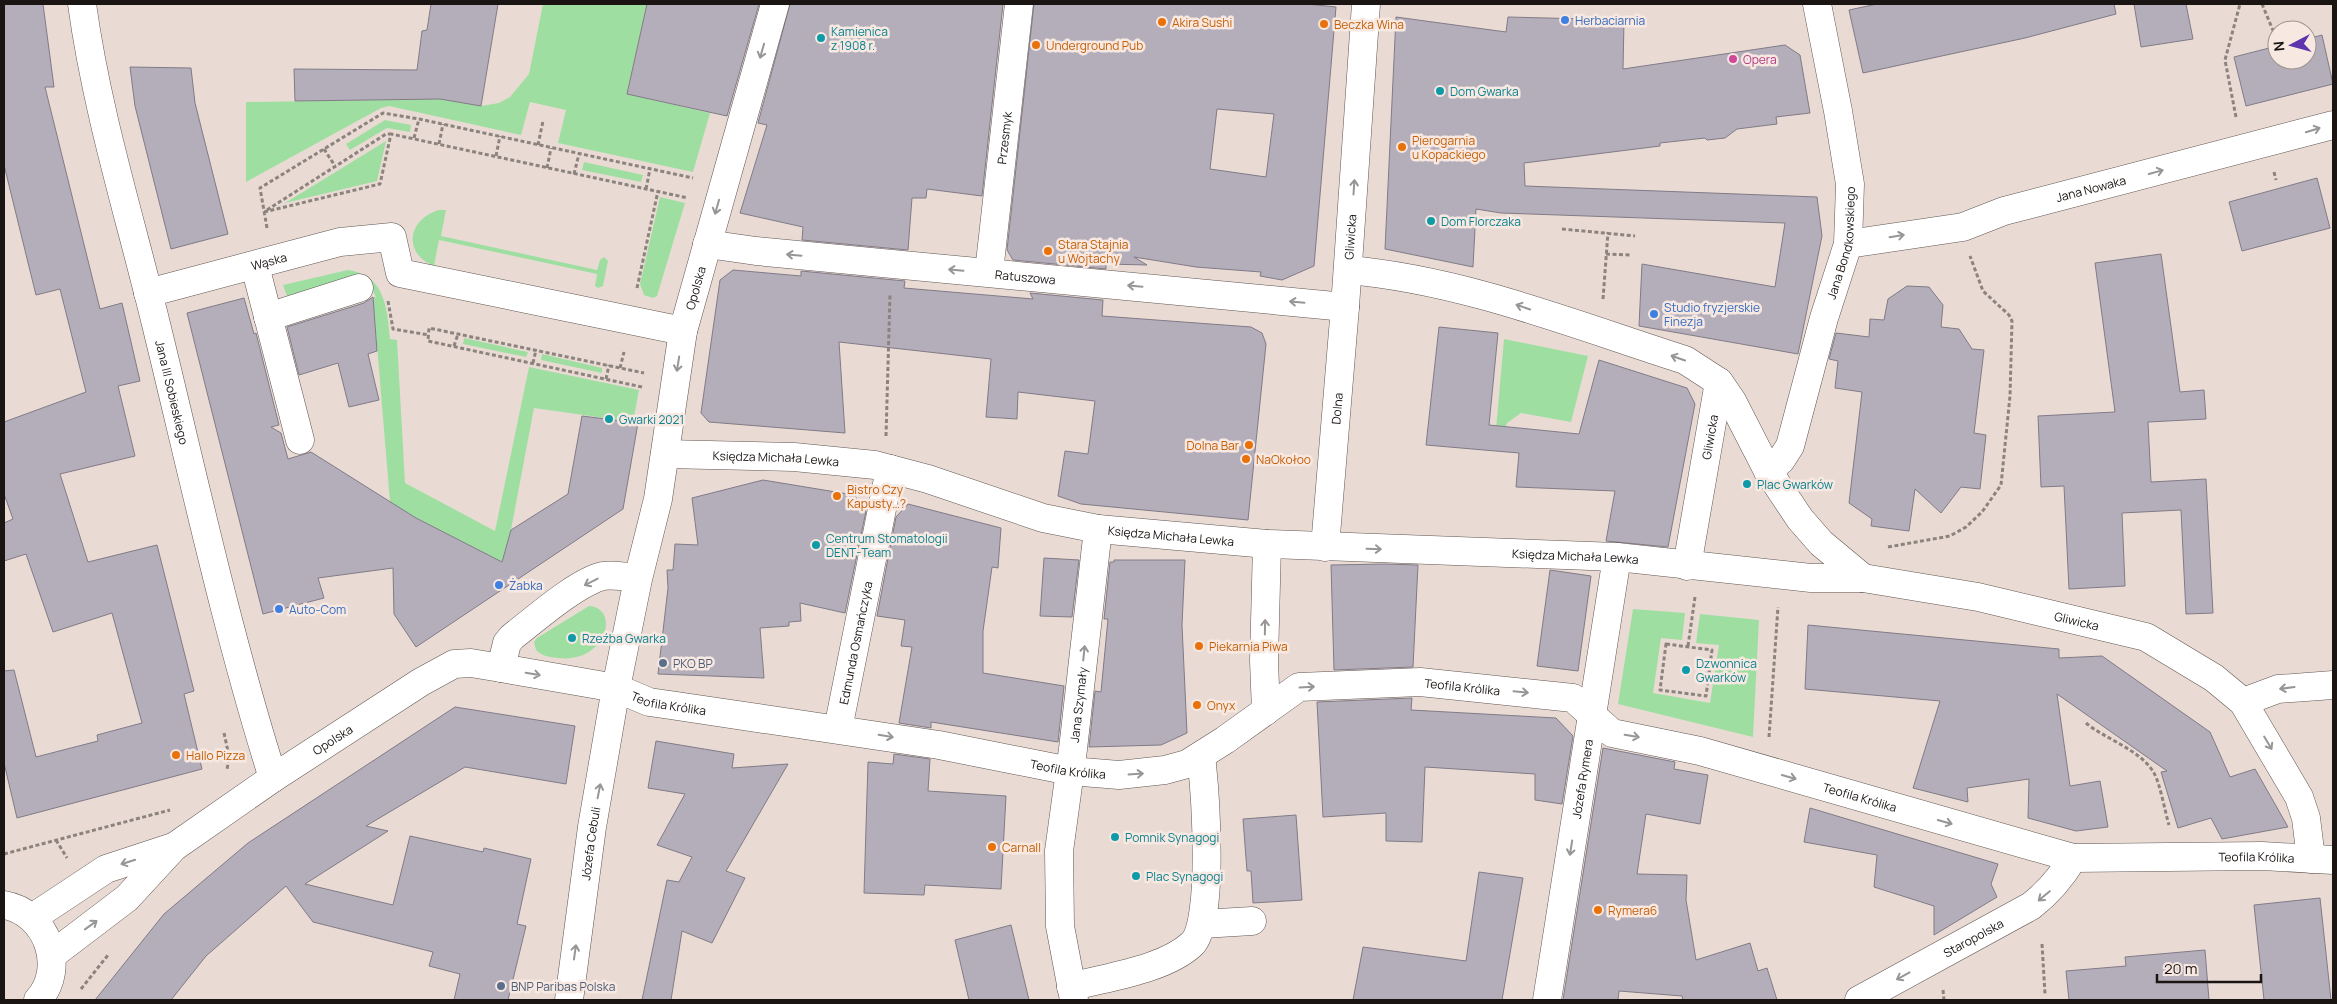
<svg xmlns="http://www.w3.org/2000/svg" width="2337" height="1004" viewBox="0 0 2337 1004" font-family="Manrope,sans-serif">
  <rect width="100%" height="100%" fill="#e9dbd4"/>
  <path fill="#9edfa1" d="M 543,4 L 647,4 L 627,94 L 710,113 L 693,172 L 558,143 L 566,110 L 530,102 L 521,135 L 389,106 L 381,108 L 246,182 L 246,102 L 440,99 L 481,106 L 499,103 L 510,97 L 529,74 Z
    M 385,120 L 411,125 L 410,132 L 387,128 L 350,150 L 346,144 Z
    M 386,141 L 377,181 L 285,203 Z
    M 584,162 L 643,175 L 641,182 L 582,170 Z
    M 660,197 L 685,203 L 657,296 L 653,298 L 644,295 L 640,284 Z
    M 439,210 L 446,210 L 441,236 L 597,270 L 600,260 L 604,257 L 608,261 L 603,286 L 598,288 L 595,286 L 597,274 L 439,240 L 434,266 C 402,253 408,219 439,210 Z
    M 348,270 C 385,275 387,308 390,339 L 397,340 L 405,483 L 495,531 L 529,367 L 639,390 L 633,422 L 534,408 L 511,530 L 502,562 L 416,518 L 390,502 L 373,297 L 376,297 L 366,278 L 358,275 L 287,296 L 283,285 Z
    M 464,338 L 528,352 L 526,357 L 463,344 Z
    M 1504,339 L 1588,356 L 1571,422 L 1521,413 L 1507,423 L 1503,433 L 1496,430 Z
    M 542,354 L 602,368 L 602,373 L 541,360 Z
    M 589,606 C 621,608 606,664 558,658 C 549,657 542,656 536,650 L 534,642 L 537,638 Z
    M 1633,609 L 1685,613 L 1682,640 L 1661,638 L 1653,693 L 1710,703 L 1719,645 L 1696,643 L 1700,614 L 1759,620 L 1753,737 L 1618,704 Z"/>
  <path fill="#b4aeba" stroke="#817b87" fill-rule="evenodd" d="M 4,4 L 43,4 L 54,87 L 45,87 L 100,309 L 122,303 L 140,381 L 118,386 L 135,456 L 60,474 L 88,562 L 157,545 L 194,691 L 184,694 L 202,769 L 17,818 L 4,763 L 4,671 L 14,670 L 36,757 L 98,741 L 97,735 L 142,723 L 112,613 L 53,632 L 26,554 L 4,561 L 4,523 L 13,519 L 4,494 L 4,422 L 86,392 L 60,289 L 36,295 L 4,165 Z
    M 431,4 L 498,4 L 481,106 L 440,99 L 295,101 L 294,69 L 417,70 L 422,31 L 427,30 Z
    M 647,4 L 759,4 L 727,116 L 627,94 Z
    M 790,4 L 1003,4 L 982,196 L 927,189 L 926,198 L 912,198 L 908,250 L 802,240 L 803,227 L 740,213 L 767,125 L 758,123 Z
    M 1034,4 L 1307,4 L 1336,7 L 1314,266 L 1282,280 L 1260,276 L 1261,272 L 1196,267 L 1134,257 L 1147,265 L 1106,264 L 1106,269 L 1013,260 L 1007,250 ZM 1217,109 L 1274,114 L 1266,177 L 1210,169 Z
    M 1877,4 L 2114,4 L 2116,14 L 2025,38 L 1863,73 L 1849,10 Z
    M 2134,4 L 2186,4 L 2193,39 L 2141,47 Z
    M 1396,17 L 1506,32 L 1508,17 L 1624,20 L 1623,69 L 1785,45 L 1800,55 L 1810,113 L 1776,117 L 1777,124 L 1737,129 L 1725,138 L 1707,140 L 1705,138 L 1660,143 L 1660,146 L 1524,163 L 1525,186 L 1817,197 L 1822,236 L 1798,354 L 1639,326 L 1642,264 L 1775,287 L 1785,223 L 1501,213 L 1476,209 L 1473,267 L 1385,249 Z
    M 2322,35 L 2333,84 L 2246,106 L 2234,57 L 2277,46 L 2277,60 L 2307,60 L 2307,39 Z
    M 130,67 L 191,68 L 195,103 L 228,234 L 171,249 L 135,106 Z
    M 2317,178 L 2330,228 L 2242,251 L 2229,202 Z
    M 2161,254 L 2180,392 L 2204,390 L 2206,419 L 2148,422 L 2151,482 L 2206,479 L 2213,613 L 2186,614 L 2181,510 L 2122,513 L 2125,586 L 2069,589 L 2064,486 L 2041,487 L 2038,416 L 2115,412 L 2095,263 Z
    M 733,270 L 801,276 L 801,271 L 905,281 L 904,288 L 1033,299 L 1030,293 L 1103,300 L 1102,316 L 1251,327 L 1262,333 L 1266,344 L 1248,520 L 1081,504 L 1058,496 L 1065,451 L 1088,454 L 1095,401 L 1018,392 L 1017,419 L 986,417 L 991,359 L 839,342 L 845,433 L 709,422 L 701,413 L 720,280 Z
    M 1907,286 L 1929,287 L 1943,305 L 1941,327 L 1959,329 L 1972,349 L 1984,350 L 1974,433 L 1986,435 L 1980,489 L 1961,487 L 1941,513 L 1915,489 L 1909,531 L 1871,526 L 1872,519 L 1849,503 L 1862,392 L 1835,388 L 1838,361 L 1829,359 L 1836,333 L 1869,337 L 1870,319 L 1884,320 L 1888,299 Z
    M 373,297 L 377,351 L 368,354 L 379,400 L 349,407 L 338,363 L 299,375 L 287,327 L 364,303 Z
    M 244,298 L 254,334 L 256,333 L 279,425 L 271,427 L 281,433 L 288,459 L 311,452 L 416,518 L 502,562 L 511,530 L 568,494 L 582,416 L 638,423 L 623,509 L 416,647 L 394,614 L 393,568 L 318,578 L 324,598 L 263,614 L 187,313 Z
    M 1439,327 L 1498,333 L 1489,425 L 1579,434 L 1599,360 L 1687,388 L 1695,404 L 1668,547 L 1606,541 L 1615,491 L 1516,487 L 1519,453 L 1426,445 Z
    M 763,480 L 854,495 L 866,511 L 845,613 L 800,603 L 801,621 L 789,622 L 789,626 L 760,628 L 764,678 L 658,674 L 668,588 L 667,570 L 673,570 L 675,544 L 698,545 L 692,498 Z
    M 908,504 L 1001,528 L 998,568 L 992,567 L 983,631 L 983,673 L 1064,686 L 1058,742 L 931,722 L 931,728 L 899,723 L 912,647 L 901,646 L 905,620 L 877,616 L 896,517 Z
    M 1044,558 L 1079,560 L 1072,617 L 1040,616 Z
    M 1114,560 L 1185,560 L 1182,625 L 1187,733 L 1161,745 L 1089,747 L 1095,691 L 1101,692 L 1108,619 L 1104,619 L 1110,562 L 1114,562 Z
    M 1385,564 L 1418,565 L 1413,667 L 1334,670 L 1331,565 Z
    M 1550,570 L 1591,576 L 1578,671 L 1537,666 Z
    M 1808,625 L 2059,649 L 2059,658 L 2102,656 L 2210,732 L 2230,777 L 2255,769 L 2288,827 L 2222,839 L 2211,818 L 2178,828 L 2161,772 L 2167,771 L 2057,694 L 2070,786 L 2100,781 L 2108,827 L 2076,831 L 2028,818 L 2029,779 L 1967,788 L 1968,802 L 1913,788 L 1940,701 L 1805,689 Z
    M 1412,698 L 1411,710 L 1556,718 L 1573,736 L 1562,804 L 1535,800 L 1535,774 L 1425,767 L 1422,842 L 1386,841 L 1386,813 L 1323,817 L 1317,702 Z
    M 455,707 L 575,726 L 566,784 L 465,767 L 366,826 L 388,831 L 305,884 L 393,905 L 410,836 L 483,852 L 484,848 L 531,859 L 517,924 L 526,926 L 508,1000 L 454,1000 L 460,974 L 429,966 L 433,952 L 313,922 L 286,886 L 206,956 L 171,1000 L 95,1000 L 164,914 L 248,843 Z
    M 656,741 L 734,754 L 732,768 L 788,764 L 726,871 L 745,878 L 712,943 L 682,931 L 671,1000 L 642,1000 L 667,880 L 679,882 L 692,857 L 657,845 L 685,794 L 648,788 Z
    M 1603,748 L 1675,762 L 1674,769 L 1708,775 L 1700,824 L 1646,814 L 1637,874 L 1687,875 L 1686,900 L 1696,960 L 1750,943 L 1758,971 L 1767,968 L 1777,1000 L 1683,1000 L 1682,996 L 1619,991 L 1618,1000 L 1563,1000 Z
    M 894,754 L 930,759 L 928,791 L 1006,796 L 1001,889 L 925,885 L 924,895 L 864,893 L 868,762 L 893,764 Z
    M 1810,808 L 1998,864 L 1991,884 L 1997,897 L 1934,935 L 1934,906 L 1874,887 L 1877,855 L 1804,842 Z
    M 1296,815 L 1302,900 L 1253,903 L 1251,871 L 1247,871 L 1243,819 Z
    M 1479,872 L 1523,878 L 1502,1000 L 1353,1000 L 1363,947 L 1466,961 Z
    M 2320,898 L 2331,1000 L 2264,1000 L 2254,905 Z
    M 1011,925 L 1029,1000 L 969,1000 L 955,940 Z
    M 2205,950 L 2209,1000 L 2069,1000 L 2066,971 L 2126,966 L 2125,957 Z"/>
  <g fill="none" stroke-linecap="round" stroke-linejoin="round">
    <defs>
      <g id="minor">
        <path id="s1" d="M 82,4 C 97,113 130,217 156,324 C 193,475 226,629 273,778"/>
        <path id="s2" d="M 707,244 L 756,251 L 1345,307"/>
        <path id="s3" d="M 1848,244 L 1963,227 L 2004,211 L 2333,125"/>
        <path d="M 255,266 L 300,440"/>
        <path d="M 1348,270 C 1464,280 1575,325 1685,360 L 1719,382 L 1732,401 L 1768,471 L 1800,519 L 1821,543 L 1863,578"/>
        <path id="s4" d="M 989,272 L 1019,4"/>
        <path id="s5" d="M 148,293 L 340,242 L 392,237 L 400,273 L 683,331"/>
        <path d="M 268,317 L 359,288"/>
        <path id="s6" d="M 665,454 L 794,457 L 875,465 L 928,479 L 1043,518 L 1098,529 L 1267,544 L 1617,557 L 1811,578 L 1863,578 L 1978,597 L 2146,637 L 2214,678 L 2243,702 L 2299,797 L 2306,818 L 2311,859"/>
        <path id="s7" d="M 1768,471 L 1781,460 L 1790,446 L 1824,318 L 1848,244 L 1850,184 L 1838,111 L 1817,4"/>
        <path id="s8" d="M 1325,547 L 1345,307 L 1366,4"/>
        <path id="s9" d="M 1687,566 L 1719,382"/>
        <path id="s10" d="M 638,579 C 627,577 615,574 603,576 C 577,582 534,620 512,637 L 507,643 L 501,668 L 616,688 L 638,579 L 658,499 L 683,331 L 775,4"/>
        <path d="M 2243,702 L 2278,689 L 2333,685"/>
        <path d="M 1266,711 L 1264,661 L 1267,544"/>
        <path id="s11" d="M 838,729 L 890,469"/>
        <path d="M 4,905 C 47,912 67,968 38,1000"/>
        <path d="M 32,918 L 106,869 L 173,847"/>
        <path d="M 1202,924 L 1252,921"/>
        <path id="s12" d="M 52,955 L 127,898 L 174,847 L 273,778 L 421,682 L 454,664 L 471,663 L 501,668"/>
        <path d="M 1071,987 C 1107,977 1164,970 1192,944 C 1215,922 1205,789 1201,756"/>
        <path id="s13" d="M 569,1000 L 592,827 L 616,688 L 649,702 L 670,705 L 939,745 L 1070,771 L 1119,775 L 1165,770 L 1187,764 L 1225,740 L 1299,687 L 1420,682 L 1573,698 L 1612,733 L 1700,751 L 2073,858 L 2262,856 L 2333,860"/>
        <path id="s14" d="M 1074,1000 L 1060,926 L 1059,851 L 1073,749 L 1098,529"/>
        <path id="s15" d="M 1547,1000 L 1617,557"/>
        <path id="s16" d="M 1859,1000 L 2031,906 C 2049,892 2061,878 2073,858"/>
      </g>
    </defs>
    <use href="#minor" stroke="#615550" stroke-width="29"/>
    <path stroke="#8d837e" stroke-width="3" stroke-dasharray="4 2.5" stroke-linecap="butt" d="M 2262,4 L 2277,40
      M 2236,117 L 2225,60 L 2240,4
      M 414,138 L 419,119
      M 439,144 L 443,124
      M 538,145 L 543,121
      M 324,149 L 335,166
      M 496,156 L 500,136
      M 547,168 L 551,148
      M 2274,172 L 2276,180
      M 574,174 L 579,154
      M 646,189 L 650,169
      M 267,210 L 386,134 L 391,134
      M 264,212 L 380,184 L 391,134 L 688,198
      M 267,228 L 260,188 L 383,113 L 419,119 L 693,178
      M 1562,229 L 1635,236
      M 1606,254 L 1631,255
      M 637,288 L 658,191
      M 1603,299 L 1608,232
      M 388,301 L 393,329 L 429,335
      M 454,346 L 458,334
      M 533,363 L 536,350
      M 620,368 L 624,352
      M 606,379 L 609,365
      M 642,387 L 428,341 L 429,328 L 644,373
      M 886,436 L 890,295
      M 1888,547 L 1950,536 L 1966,527 L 1982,512 L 2001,485 L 2010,396 L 2012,321 L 2009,315 L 1983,291 L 1970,256
      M 1666,644 L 1712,650 L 1706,696 L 1660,690 Z
      M 1688,646 L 1695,597
      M 2086,723 C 2105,739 2141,750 2154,773 C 2160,783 2165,812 2169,825
      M 224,733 L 229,756 L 227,770
      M 1769,737 L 1778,607
      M 56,840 L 67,858
      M 4,854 L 170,810
      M 2042,944 L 2045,994
      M 81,989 L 108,955
      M 1943,990 L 1944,1000"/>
    <use href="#minor" stroke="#fff" stroke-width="28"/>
  </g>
  <defs><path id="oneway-shaft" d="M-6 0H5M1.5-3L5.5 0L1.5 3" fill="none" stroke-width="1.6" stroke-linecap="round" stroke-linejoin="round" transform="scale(1.25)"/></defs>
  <g stroke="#989695">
    <use href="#oneway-shaft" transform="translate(762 51) rotate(106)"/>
    <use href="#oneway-shaft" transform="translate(2313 130) rotate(-17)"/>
    <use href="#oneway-shaft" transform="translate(2156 172) rotate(-15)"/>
    <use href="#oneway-shaft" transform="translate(1354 187) rotate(-86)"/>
    <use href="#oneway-shaft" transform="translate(717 207) rotate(106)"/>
    <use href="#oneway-shaft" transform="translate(1897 236) rotate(-9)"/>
    <use href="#oneway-shaft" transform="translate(794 255) rotate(-175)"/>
    <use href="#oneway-shaft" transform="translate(956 270) rotate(-175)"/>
    <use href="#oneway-shaft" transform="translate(1135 286) rotate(-175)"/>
    <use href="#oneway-shaft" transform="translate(1297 302) rotate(-175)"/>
    <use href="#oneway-shaft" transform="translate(1523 307) rotate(-161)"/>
    <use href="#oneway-shaft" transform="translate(1678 358) rotate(-161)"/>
    <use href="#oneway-shaft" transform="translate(678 364) rotate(99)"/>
    <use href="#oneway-shaft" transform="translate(1374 549) rotate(2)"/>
    <use href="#oneway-shaft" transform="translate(591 582) rotate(153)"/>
    <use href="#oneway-shaft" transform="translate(1265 627) rotate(-89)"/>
    <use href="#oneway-shaft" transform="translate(1084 653) rotate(-84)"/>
    <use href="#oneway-shaft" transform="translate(533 674) rotate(10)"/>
    <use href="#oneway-shaft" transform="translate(1307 687) rotate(-3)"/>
    <use href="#oneway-shaft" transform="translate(2287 688) rotate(173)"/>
    <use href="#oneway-shaft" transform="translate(1521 692) rotate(6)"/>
    <use href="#oneway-shaft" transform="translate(886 736) rotate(9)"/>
    <use href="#oneway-shaft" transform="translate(1632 736) rotate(10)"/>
    <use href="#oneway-shaft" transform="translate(2268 743) rotate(59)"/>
    <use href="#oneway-shaft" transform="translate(1136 774) rotate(-4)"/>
    <use href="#oneway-shaft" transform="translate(1789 777) rotate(16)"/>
    <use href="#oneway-shaft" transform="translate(599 791) rotate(-79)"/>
    <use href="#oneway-shaft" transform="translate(1945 822) rotate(16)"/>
    <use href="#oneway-shaft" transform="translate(1571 848) rotate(99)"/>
    <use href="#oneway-shaft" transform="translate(128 862) rotate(162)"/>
    <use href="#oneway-shaft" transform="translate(2044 896) rotate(140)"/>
    <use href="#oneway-shaft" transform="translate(91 925) rotate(-36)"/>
    <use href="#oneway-shaft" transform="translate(575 952) rotate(-82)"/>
    <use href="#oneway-shaft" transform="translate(1903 976) rotate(151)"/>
  </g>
  <g fill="#3f7fe0" stroke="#f7e8e2" stroke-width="2">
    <circle cx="1565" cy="20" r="5"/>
    <circle cx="1654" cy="314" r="5"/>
    <circle cx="499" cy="585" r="5"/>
    <circle cx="279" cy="609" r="5"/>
  </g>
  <g fill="#e8710a" stroke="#f7e8e2" stroke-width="2">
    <circle cx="1162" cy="22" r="5"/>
    <circle cx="1324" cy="24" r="5"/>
    <circle cx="1036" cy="45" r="5"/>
    <circle cx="1402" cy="147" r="5"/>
    <circle cx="1048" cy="251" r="5"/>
    <circle cx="1249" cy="445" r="5"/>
    <circle cx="1246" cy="459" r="5"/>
    <circle cx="837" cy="496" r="5"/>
    <circle cx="1199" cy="646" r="5"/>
    <circle cx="1197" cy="705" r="5"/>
    <circle cx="176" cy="755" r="5"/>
    <circle cx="992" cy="847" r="5"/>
    <circle cx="1598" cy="910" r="5"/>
  </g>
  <g fill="#0f9aa8" stroke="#f7e8e2" stroke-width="2">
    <circle cx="821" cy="38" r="5"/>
    <circle cx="1440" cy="91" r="5"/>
    <circle cx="1431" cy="221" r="5"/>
    <circle cx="609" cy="419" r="5"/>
    <circle cx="1747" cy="484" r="5"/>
    <circle cx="816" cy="545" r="5"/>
    <circle cx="572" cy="638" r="5"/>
    <circle cx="1686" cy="670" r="5"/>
    <circle cx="1115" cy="837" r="5"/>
    <circle cx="1136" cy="876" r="5"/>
  </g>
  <circle fill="#d1479c" stroke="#f7e8e2" stroke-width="2" cx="1733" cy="59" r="5"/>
  <g fill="#5c6f8a" stroke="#f7e8e2" stroke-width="2">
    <circle cx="663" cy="663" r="5"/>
    <circle cx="501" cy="986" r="5"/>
  </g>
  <g text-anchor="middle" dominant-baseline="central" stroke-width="5" stroke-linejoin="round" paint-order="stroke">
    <g font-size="12" fill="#366cbe" stroke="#f7e8e2" text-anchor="start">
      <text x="1575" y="20">Herbaciarnia</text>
      <text x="1664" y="307">Studio fryzjerskie<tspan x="1664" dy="14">Finezja</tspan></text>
      <text x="509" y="585">Żabka</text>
      <text x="289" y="609">Auto-Com</text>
    </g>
    <g font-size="12" fill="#c56008" stroke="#f7e8e2" text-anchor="start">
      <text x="1172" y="22">Akira Sushi</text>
      <text x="1334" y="24">Beczka Wina</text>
      <text x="1046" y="45">Underground Pub</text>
      <text x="1412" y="140">Pierogarnia<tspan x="1412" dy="14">u Kopackiego</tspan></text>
      <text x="1058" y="244">Stara Stajnia<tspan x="1058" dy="14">u Wojtachy</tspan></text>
      <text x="1239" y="445" text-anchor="end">Dolna Bar</text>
      <text x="1256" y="459">NaOkołoo</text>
      <text x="847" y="489">Bistro Czy<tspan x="847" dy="14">Kapusty…?</tspan></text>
      <text x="1209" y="646">Piekarnia Piwa</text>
      <text x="1207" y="705">Onyx</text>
      <text x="186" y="755">Hallo Pizza</text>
      <text x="1002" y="847">Carnall</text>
      <text x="1608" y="910">Rymera6</text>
    </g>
    <g font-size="12" fill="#0d838f" stroke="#f7e8e2" text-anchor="start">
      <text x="831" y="31">Kamienica<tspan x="831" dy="14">z 1908 r.</tspan></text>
      <text x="1450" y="91">Dom Gwarka</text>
      <text x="1441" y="221">Dom Florczaka</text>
      <text x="619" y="419">Gwarki 2021</text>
      <text x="1757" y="484">Plac Gwarków</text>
      <text x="826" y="538">Centrum Stomatologii<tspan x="826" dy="14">DENT-Team</tspan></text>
      <text x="582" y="638">Rzeźba Gwarka</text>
      <text x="1696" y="663">Dzwonnica<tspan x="1696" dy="14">Gwarków</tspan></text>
      <text x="1125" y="837">Pomnik Synagogi</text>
      <text x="1146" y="876">Plac Synagogi</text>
    </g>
    <g font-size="12" fill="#b23c85" stroke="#f7e8e2" text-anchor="start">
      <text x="1743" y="59">Opera</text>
    </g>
    <g font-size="12" fill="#1a1513" stroke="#f7e8e2">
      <text stroke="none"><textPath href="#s4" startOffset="135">Przesmyk</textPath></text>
      <text stroke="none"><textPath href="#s3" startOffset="250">Jana Nowaka</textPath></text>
      <text stroke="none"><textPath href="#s8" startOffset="311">Gliwicka</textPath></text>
      <text stroke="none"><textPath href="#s7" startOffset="244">Jana Bondkowskiego</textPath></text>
      <text stroke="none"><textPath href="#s5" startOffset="125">Wąska</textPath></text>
      <text stroke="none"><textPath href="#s2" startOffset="320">Ratuszowa</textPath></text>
      <text stroke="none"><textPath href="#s10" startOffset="704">Opolska</textPath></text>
      <text stroke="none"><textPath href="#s1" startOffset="399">Jana III Sobieskiego</textPath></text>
      <text stroke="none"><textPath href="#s8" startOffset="139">Dolna</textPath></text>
      <text stroke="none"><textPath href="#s9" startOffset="131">Gliwicka</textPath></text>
      <text stroke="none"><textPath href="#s6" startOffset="111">Księdza Michała Lewka</textPath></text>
      <text stroke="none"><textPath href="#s6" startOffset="516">Księdza Michała Lewka</textPath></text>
      <text stroke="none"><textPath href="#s6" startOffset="921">Księdza Michała Lewka</textPath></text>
      <text stroke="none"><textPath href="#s6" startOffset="1428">Gliwicka</textPath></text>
      <text stroke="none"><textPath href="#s11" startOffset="88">Edmunda Osmańczyka</textPath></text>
      <text stroke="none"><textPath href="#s13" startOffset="1196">Teofila Królika</textPath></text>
      <text stroke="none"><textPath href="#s13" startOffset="371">Teofila Królika</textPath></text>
      <text stroke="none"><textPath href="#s14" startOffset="298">Jana Szymały</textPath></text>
      <text stroke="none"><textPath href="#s12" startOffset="355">Opolska</textPath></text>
      <text stroke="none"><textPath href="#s13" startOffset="776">Teofila Królika</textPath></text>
      <text stroke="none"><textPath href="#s15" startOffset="224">Józefa Rymera</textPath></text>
      <text stroke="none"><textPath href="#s13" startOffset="1616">Teofila Królika</textPath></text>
      <text stroke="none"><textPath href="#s13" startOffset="158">Józefa Cebuli</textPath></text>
      <text stroke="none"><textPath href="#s13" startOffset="2021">Teofila Królika</textPath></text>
      <text stroke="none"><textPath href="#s16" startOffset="130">Staropolska</textPath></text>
    </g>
    <g font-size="12" fill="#4e5e75" stroke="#f7e8e2" text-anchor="start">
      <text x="673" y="663">PKO BP</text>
      <text x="511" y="986">BNP Paribas Polska</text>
    </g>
  </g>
  <rect width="2337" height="1004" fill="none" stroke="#1a1513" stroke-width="10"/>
  <g transform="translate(2292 45) rotate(264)"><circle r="24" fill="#f7e8e2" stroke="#9f948f"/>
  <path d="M0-4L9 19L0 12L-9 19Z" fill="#5f35ad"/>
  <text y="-8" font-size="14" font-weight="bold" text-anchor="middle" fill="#1a1513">N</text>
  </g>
  <path d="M2157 974v8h104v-8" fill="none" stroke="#1a1513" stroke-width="2.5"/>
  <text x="2164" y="974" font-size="15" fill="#1a1513" stroke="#f7e8e2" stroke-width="4" paint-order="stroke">20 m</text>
</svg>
